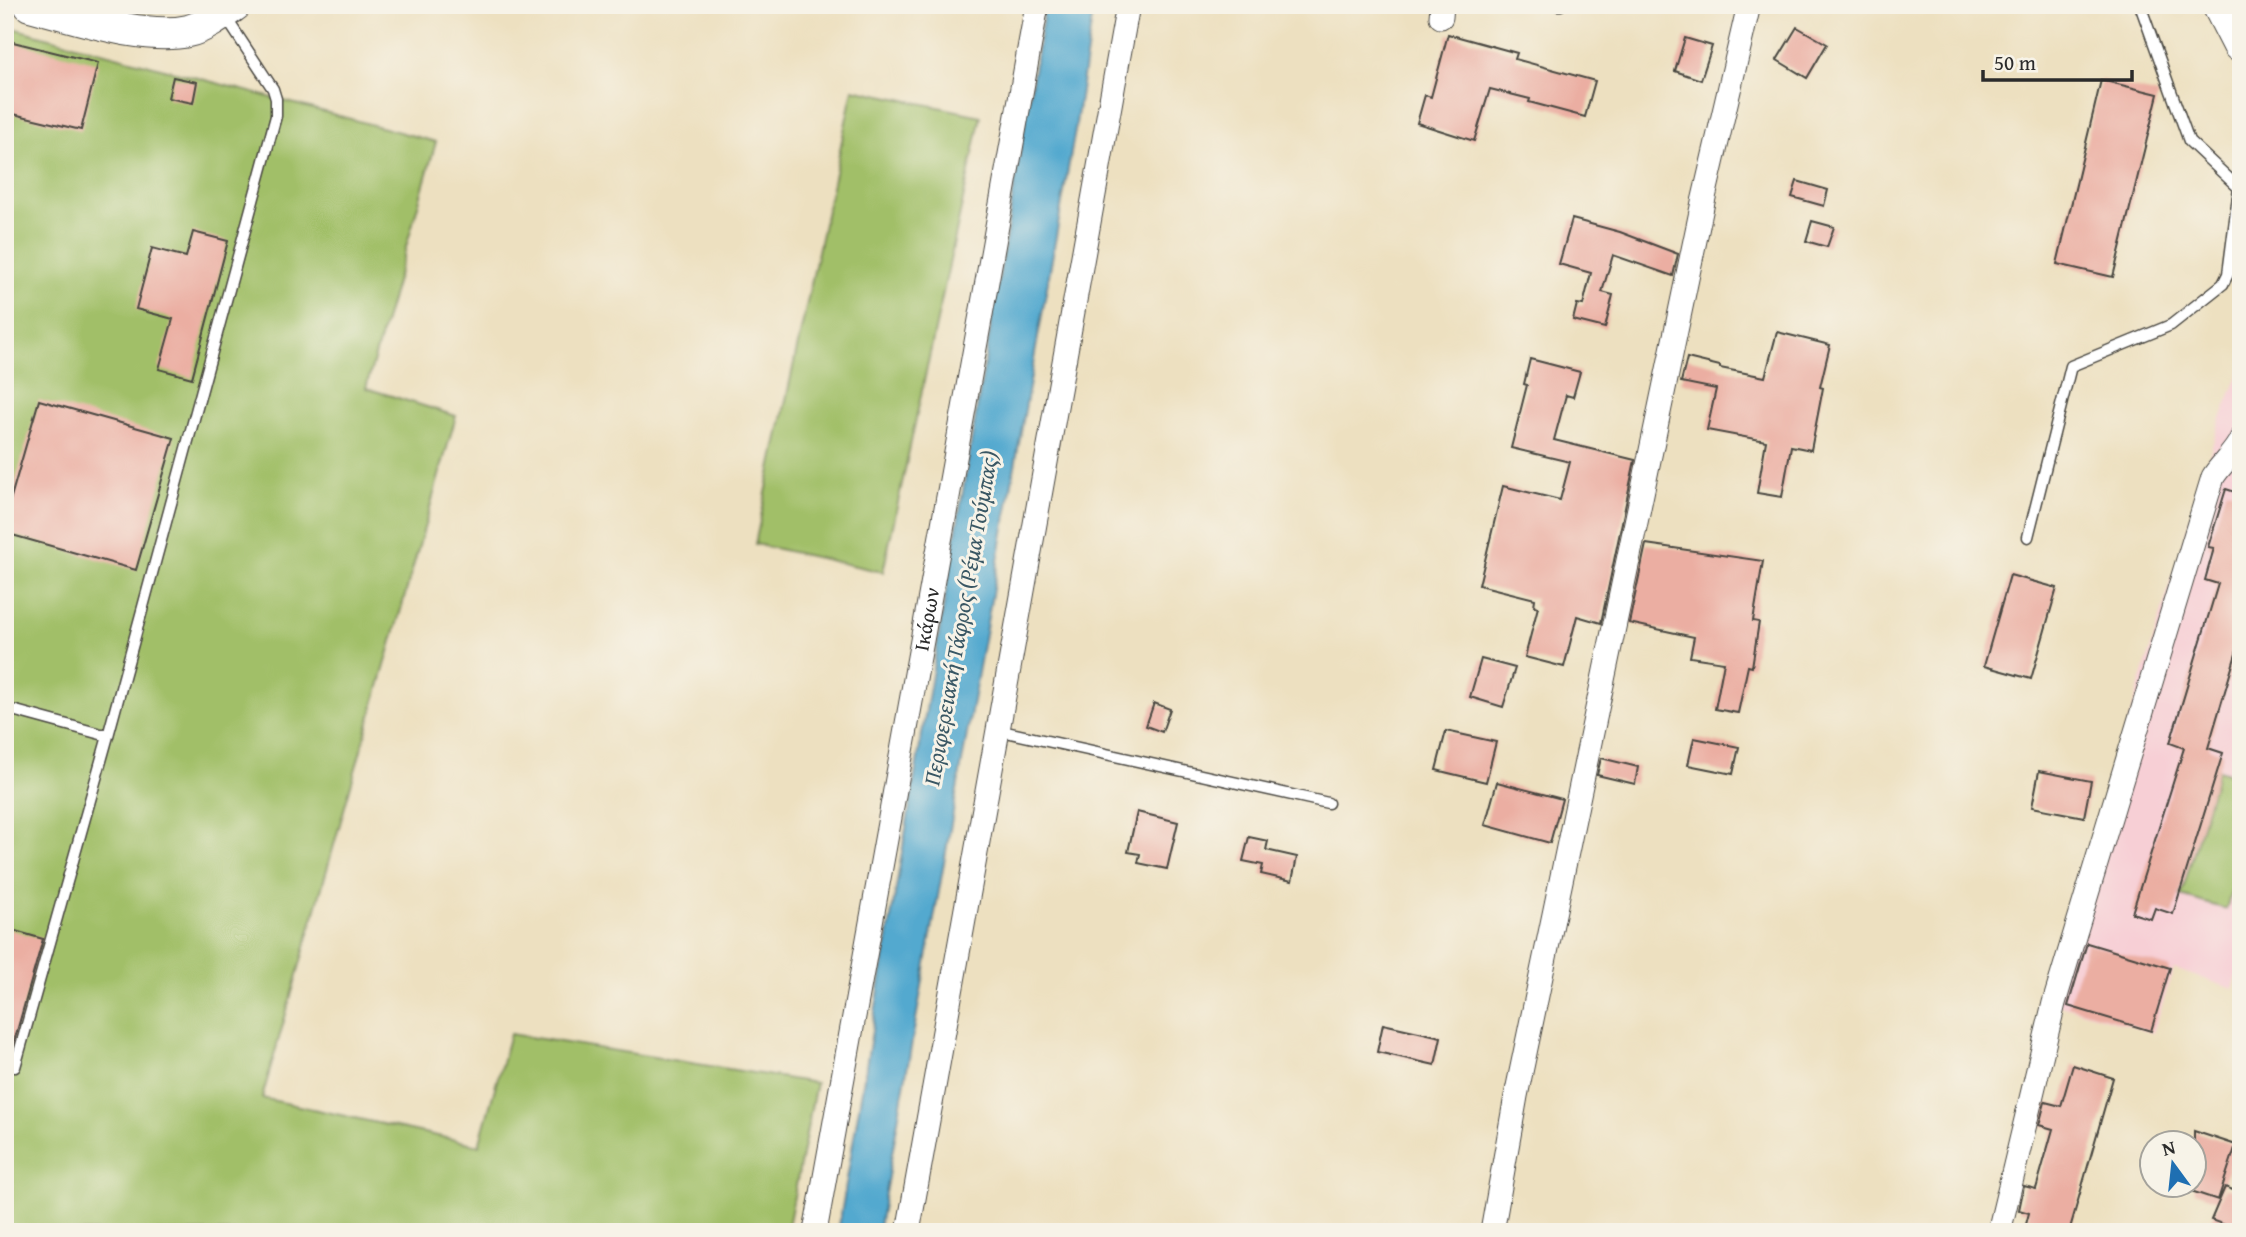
<svg xmlns="http://www.w3.org/2000/svg" width="2246" height="1237" viewBox="0 0 2246 1237" font-family="'Gentium Book Plus',serif">
  <rect width="100%" height="100%" fill="#f7f3e8"/>
  <filter id="ink" filterUnits="userSpaceOnUse"><feTurbulence type="fractalNoise" baseFrequency=".0143" numOctaves="2"/><feDisplacementMap in="SourceGraphic" scale="14" xChannelSelector="R" yChannelSelector="G"/><feConvolveMatrix kernelMatrix="1 2 1 2 8 2 1 2 1" color-interpolation-filters="sRGB"/></filter>
  <filter id="wash" filterUnits="userSpaceOnUse"><feTurbulence type="fractalNoise" baseFrequency=".00686" numOctaves="4" result="noise"/><feDisplacementMap in="SourceGraphic" scale="28" xChannelSelector="R" yChannelSelector="G"/><feGaussianBlur stdDeviation="1.57" result="paint"/><feColorMatrix in="noise" values="0 0 0 0 0 0 0 0 0 0 0 0 0 0 0 0 0 1.4 0 .05"/><feComposite in="paint" operator="in"/></filter>
  <g filter="url(#wash)">
    <rect width="100%" height="100%" fill="#ede0c0"/>
    <path fill="#f7cfd5" d="M 2241,369 L 2241,963 L 2233,989 L 2174,969 L 2153,1033 L 2044,1000 L 2219,423 Z"/>
    <path fill="#a1bf67" stroke="#667549" stroke-width="2" d="M 119,5 L 192,5 C 169,12 142,16 119,5 Z
      M 5,26 L 436,142 L 366,388 L 456,416 L 262,1098 L 479,1145 L 510,1034 L 816,1083 L 787,1232 L 5,1232 Z
      M 853,89 L 981,116 L 883,572 L 755,544 Z
      M 2218,770 L 2241,777 L 2241,861 L 2226,909 L 2181,896 Z"/>
    <path fill="#52a9cf" stroke="#3e6a7d" stroke-width="2" d="M 1045,5 L 1094,5 L 1075,130 L 878,1232 L 838,1232 Z"/>
    <g id="blocks">
      <path fill="#ebaea2" d="M 1797,27 L 1827,44 L 1807,78 L 1777,60 Z
        M 1448,34 L 1517,53 L 1515,59 L 1595,81 L 1585,117 L 1529,102 L 1530,99 L 1490,89 L 1474,141 L 1417,123 L 1425,95 L 1431,97 Z
        M 1685,38 L 1712,46 L 1701,80 L 1675,71 Z
        M 5,40 L 98,63 L 81,130 L 5,112 Z
        M 173,77 L 197,82 L 193,103 L 168,98 Z
        M 2101,80 L 2158,94 L 2113,277 L 2057,264 Z
        M 1797,181 L 1828,190 L 1824,206 L 1792,197 Z
        M 1572,219 L 1620,232 L 1678,254 L 1673,276 L 1613,255 L 1602,292 L 1613,295 L 1605,328 L 1573,320 L 1577,304 L 1583,305 L 1591,273 L 1559,264 Z
        M 1812,221 L 1834,227 L 1827,247 L 1806,241 Z
        M 193,232 L 228,241 L 192,378 L 159,369 L 173,319 L 136,309 L 152,248 L 186,257 Z
        M 1777,332 L 1830,345 L 1820,387 L 1823,388 L 1811,450 L 1791,446 L 1782,497 L 1757,493 L 1766,441 L 1707,430 L 1716,389 L 1681,382 L 1687,358 L 1720,366 L 1720,368 L 1765,377 Z
        M 1530,359 L 1580,372 L 1573,397 L 1566,395 L 1554,440 L 1635,460 L 1601,623 L 1577,616 L 1564,667 L 1525,657 L 1538,607 L 1534,606 L 1535,599 L 1479,585 L 1503,486 L 1560,500 L 1570,462 L 1511,448 L 1527,385 L 1524,384 Z
        M 39,400 L 174,438 L 136,570 L 5,533 L 5,518 Z
        M 2226,489 L 2241,494 L 2241,637 L 2208,748 L 2223,753 L 2173,914 L 2155,908 L 2151,919 L 2132,913 L 2184,748 L 2170,743 L 2218,584 L 2205,580 L 2214,548 L 2208,547 Z
        M 1646,544 L 1763,561 L 1753,621 L 1759,622 L 1752,667 L 1748,666 L 1738,713 L 1715,709 L 1724,662 L 1690,657 L 1694,637 L 1629,623 Z
        M 2010,575 L 2057,588 L 2031,679 L 1984,666 Z
        M 1481,659 L 1515,668 L 1503,707 L 1470,697 Z
        M 1154,703 L 1170,709 L 1162,732 L 1146,726 Z
        M 1446,731 L 1496,742 L 1486,782 L 1436,770 Z
        M 1694,738 L 1739,747 L 1733,774 L 1688,765 Z
        M 1601,758 L 1638,767 L 1635,784 L 1597,775 Z
        M 2039,771 L 2091,781 L 2084,817 L 2032,807 Z
        M 1497,782 L 1562,799 L 1550,843 L 1485,825 Z
        M 1137,812 L 1178,822 L 1167,869 L 1138,863 L 1140,854 L 1128,852 Z
        M 1249,837 L 1268,841 L 1266,850 L 1297,857 L 1292,881 L 1261,874 L 1263,865 L 1243,861 Z
        M 5,928 L 43,939 L 8,1063 L 5,1062 Z
        M 2087,943 L 2170,968 L 2151,1031 L 2068,1006 Z
        M 1383,1024 L 1441,1037 L 1435,1065 L 1377,1052 Z
        M 2073,1065 L 2113,1078 L 2069,1232 L 2024,1232 L 2029,1213 L 2019,1210 L 2024,1186 L 2036,1189 L 2053,1129 L 2039,1125 L 2045,1102 L 2061,1106 Z
        M 2194,1131 L 2236,1145 L 2218,1200 L 2194,1192 Z
        M 2225,1187 L 2241,1193 L 2241,1231 L 2211,1220 Z"/>
    </g>
  </g>
  <g filter="url(#ink)">
    <use href="#blocks" fill-opacity="0" stroke="#484641" stroke-width="2"/>
    <g fill="none" stroke-linecap="round" stroke-linejoin="round">
      <defs>
        <path id="lane" d="M 1557,5 L 1561,5
          M 2028,537 L 2071,366 L 2171,325 L 2223,284 L 2228,274 L 2239,188 L 2189,141 L 2140,5
          M 5,708 L 108,736
          M 997,730 L 1328,803
          M 15,1067 L 108,736 L 276,116 L 276,99 L 273,89 L 225,16"/>
        <g id="street">
          <path d="M 1441,17 L 1442,5"/>
          <path id="s1" d="M 815,1232 L 1037,5"/>
          <path d="M 908,1232 L 1128,5"/>
          <path d="M 1492,1232 L 1516,1096 L 1703,202 L 1749,5"/>
          <path d="M 1999,1232 L 2054,1003 L 2213,477 C 2221,464 2236,452 2241,439"/>
        </g>
        <path id="secondary" d="M 30,5 C 74,16 144,41 188,31 C 205,27 221,15 235,5"/>
        <path id="primary" d="M 2221,5 L 2241,44"/>
      </defs>
      <use href="#lane" stroke="#484641" stroke-width="13"/>
      <use href="#street" stroke="#484641" stroke-width="25"/>
      <use href="#secondary" stroke="#484641" stroke-width="34"/>
      <use href="#primary" stroke="#484641" stroke-width="39"/>
      <use href="#lane" stroke="#fff" stroke-width="10"/>
      <use href="#street" stroke="#fff" stroke-width="23"/>
      <use href="#secondary" stroke="#fff" stroke-width="32"/>
      <use href="#primary" stroke="#fff" stroke-width="37"/>
    </g>
  </g>
  <g text-anchor="middle" dominant-baseline="central" stroke-width="6" stroke-linejoin="round" paint-order="stroke">
    <g font-size="21" fill="#2b2b2b" stroke="#f7f3e8">
      <text stroke="none"><textPath href="#s1" startOffset="623">Ικάρων</textPath></text>
    </g>
    <g font-size="23" font-style="italic" fill="#395764" stroke="#f7f3e8">
      <text transform="translate(960 618) rotate(-80)">Περιφερειακή Τάφρος (Ρέμα Τούμπας)</text>
    </g>
  </g>
  <rect width="2246" height="1237" fill="none" stroke="#f7f3e8" stroke-width="28"/>
  <g transform="translate(2173 1164) rotate(345)"><circle r="33" fill="#f7f3e8" stroke="#a5a39c" stroke-width="2"/>
  <path d="M0-5L12 26L0 18L-12 26Z" fill="#1f6fb2"/>
  <text y="-10" font-size="19" font-weight="bold" text-anchor="middle" fill="#2b2b2b">N</text>
  </g>
  <path d="M1983 70v10h149v-10" fill="none" stroke="#2b2b2b" stroke-width="3.5"/>
  <text x="1994" y="70" font-size="21" fill="#2b2b2b" stroke="#f7f3e8" stroke-width="5" paint-order="stroke">50 m</text>
</svg>
